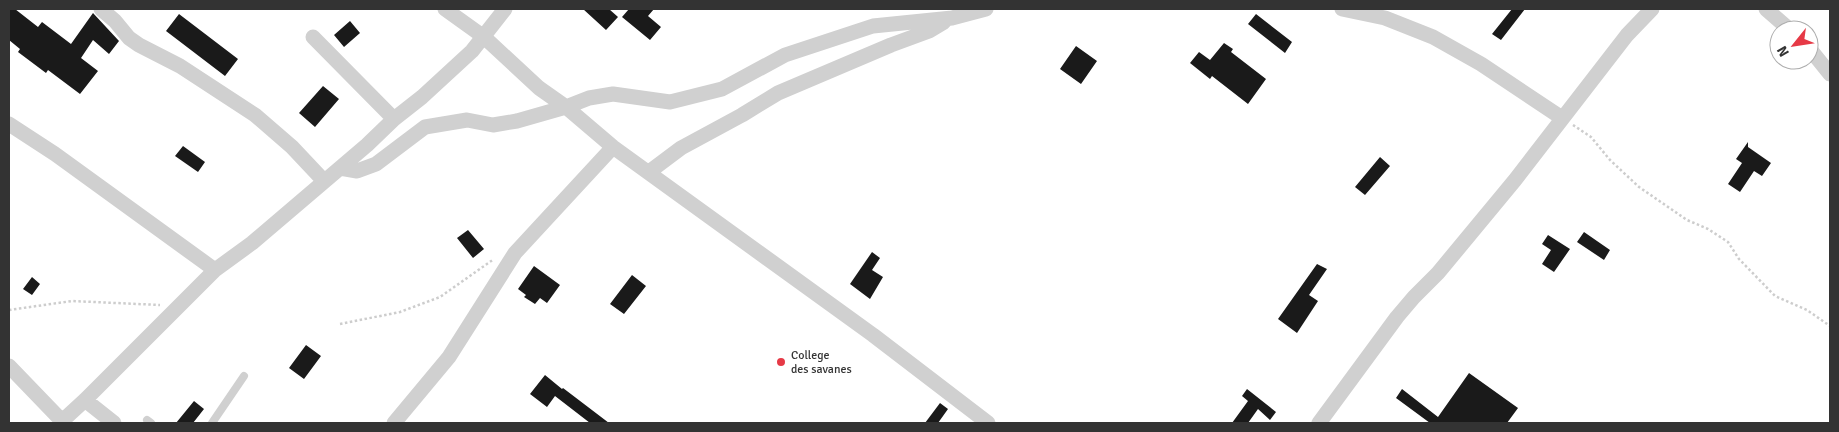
<svg xmlns="http://www.w3.org/2000/svg" width="1839" height="432" viewBox="0 0 1839 432" font-family="Signika,sans-serif">
  <rect width="100%" height="100%" fill="#fff"/>
  <path fill="#1a1a1a" d="M 9,9 L 15,9 L 38,27 L 42,22 L 71,44 L 93,13 L 119,41 L 109,54 L 93,40 L 81,58 L 98,71 L 80,94 L 48,70 L 46,73 L 18,52 L 20,49 L 9,40 Z
    M 583,9 L 609,9 L 618,17 L 606,30 Z
    M 629,9 L 654,9 L 648,16 L 661,27 L 650,40 L 622,17 Z
    M 1512,9 L 1525,9 L 1501,40 L 1492,34 Z
    M 179,14 L 238,59 L 225,76 L 166,31 Z
    M 1256,14 L 1292,42 L 1285,53 L 1248,24 Z
    M 350,21 L 360,33 L 344,47 L 334,35 Z
    M 1224,43 L 1233,49 L 1231,52 L 1266,79 L 1248,104 L 1212,76 L 1210,79 L 1190,63 L 1199,52 L 1210,60 Z
    M 1076,46 L 1097,61 L 1081,84 L 1060,69 Z
    M 323,86 L 339,99 L 315,127 L 299,113 Z
    M 1748,142 L 1748,147 L 1771,163 L 1762,176 L 1754,171 L 1740,192 L 1728,184 L 1742,163 L 1736,159 Z
    M 183,146 L 205,162 L 198,172 L 175,156 Z
    M 1380,157 L 1390,166 L 1365,195 L 1355,187 Z
    M 468,230 L 484,249 L 473,258 L 457,238 Z
    M 1584,232 L 1610,250 L 1604,260 L 1577,242 Z
    M 1548,235 L 1570,249 L 1554,272 L 1542,264 L 1551,250 L 1542,244 Z
    M 872,252 L 880,258 L 872,270 L 883,277 L 870,299 L 850,284 Z
    M 1317,264 L 1327,269 L 1309,295 L 1318,301 L 1297,333 L 1278,319 Z
    M 534,266 L 560,285 L 547,303 L 540,298 L 535,304 L 524,297 L 526,295 L 518,289 Z
    M 632,275 L 646,286 L 624,314 L 610,304 Z
    M 32,277 L 40,284 L 32,295 L 23,289 Z
    M 306,345 L 321,356 L 304,379 L 289,368 Z
    M 1469,373 L 1518,408 L 1507,423 L 1430,423 L 1396,398 L 1402,389 L 1438,417 Z
    M 545,375 L 562,389 L 563,388 L 609,423 L 590,423 L 555,396 L 547,407 L 530,394 Z
    M 1247,389 L 1276,412 L 1270,420 L 1258,409 L 1248,423 L 1232,423 L 1248,401 L 1242,396 Z
    M 194,401 L 204,409 L 193,423 L 176,423 Z
    M 940,403 L 948,409 L 938,423 L 925,423 Z"/>
  <g fill="none" stroke-linecap="round" stroke-linejoin="round">
    <path stroke="#cdcdcd" stroke-width="2.5" stroke-dasharray="2.5 2.5" stroke-linecap="butt" d="M 1573,125 L 1591,137 L 1610,160 L 1639,187 L 1687,220 L 1708,229 L 1728,242 L 1739,259 L 1775,296 L 1807,310 L 1830,326
      M 9,310 L 72,301 L 160,305
      M 340,324 L 400,312 L 440,297 L 494,259"/>
    <path stroke="#d0d0d0" stroke-width="8" d="M 147,420 L 151,423
      M 212,423 L 244,376"/>
    <path stroke="#d0d0d0" stroke-width="15" d="M 101,9 L 115,21 L 129,38 L 139,45 L 180,66 L 255,115 L 292,147 L 324,181
      M 445,9 L 484,37 L 539,88 L 566,107 L 613,147 L 873,335 L 988,423
      M 1342,9 L 1385,18 L 1433,37 L 1481,64 L 1562,118
      M 1766,9 L 1790,30
      M 313,37 L 394,119
      M 1809,48 L 1830,74
      M 9,124 L 55,154 L 215,270
      M 340,168 L 357,171 L 376,164 L 425,127 L 467,120 L 493,125 L 517,121 L 566,107 L 589,98 L 613,94 L 670,102 L 722,89 L 785,55 L 873,26 L 952,18 L 986,9
      M 649,172 L 681,148 L 742,115 L 778,93 L 891,45 L 929,31 L 944,22
      M 9,366 L 62,421
      M 85,400 L 114,423
      M 60,423 L 85,400 L 215,270 L 252,243 L 367,145 L 394,119 L 422,97 L 472,51 L 505,9
      M 394,423 L 449,357 L 515,253 L 613,147
      M 1319,423 L 1397,317 L 1414,297 L 1438,273 L 1515,180 L 1627,35 L 1652,9"/>
  </g>
  <circle fill="#e63946" stroke="#fff" stroke-width="2" cx="781" cy="362" r="5"/>
  <g text-anchor="middle" dominant-baseline="central" stroke-width="5" stroke-linejoin="round" paint-order="stroke">
    <g font-size="12" fill="#333" stroke="#fff" text-anchor="start">
      <text x="791" y="355">College<tspan x="791" dy="14">des savanes</tspan></text>
    </g>
  </g>
  <rect width="1839" height="432" fill="none" stroke="#333333" stroke-width="20"/>
  <g transform="translate(1794 45) rotate(240)"><circle r="24" fill="#ffffff" stroke="#adadad"/>
  <path d="M0-4L9 19L0 12L-9 19Z" fill="#e63946"/>
  <text y="-8" font-size="14" font-weight="bold" text-anchor="middle" fill="#333333">N</text>
  </g>
</svg>
